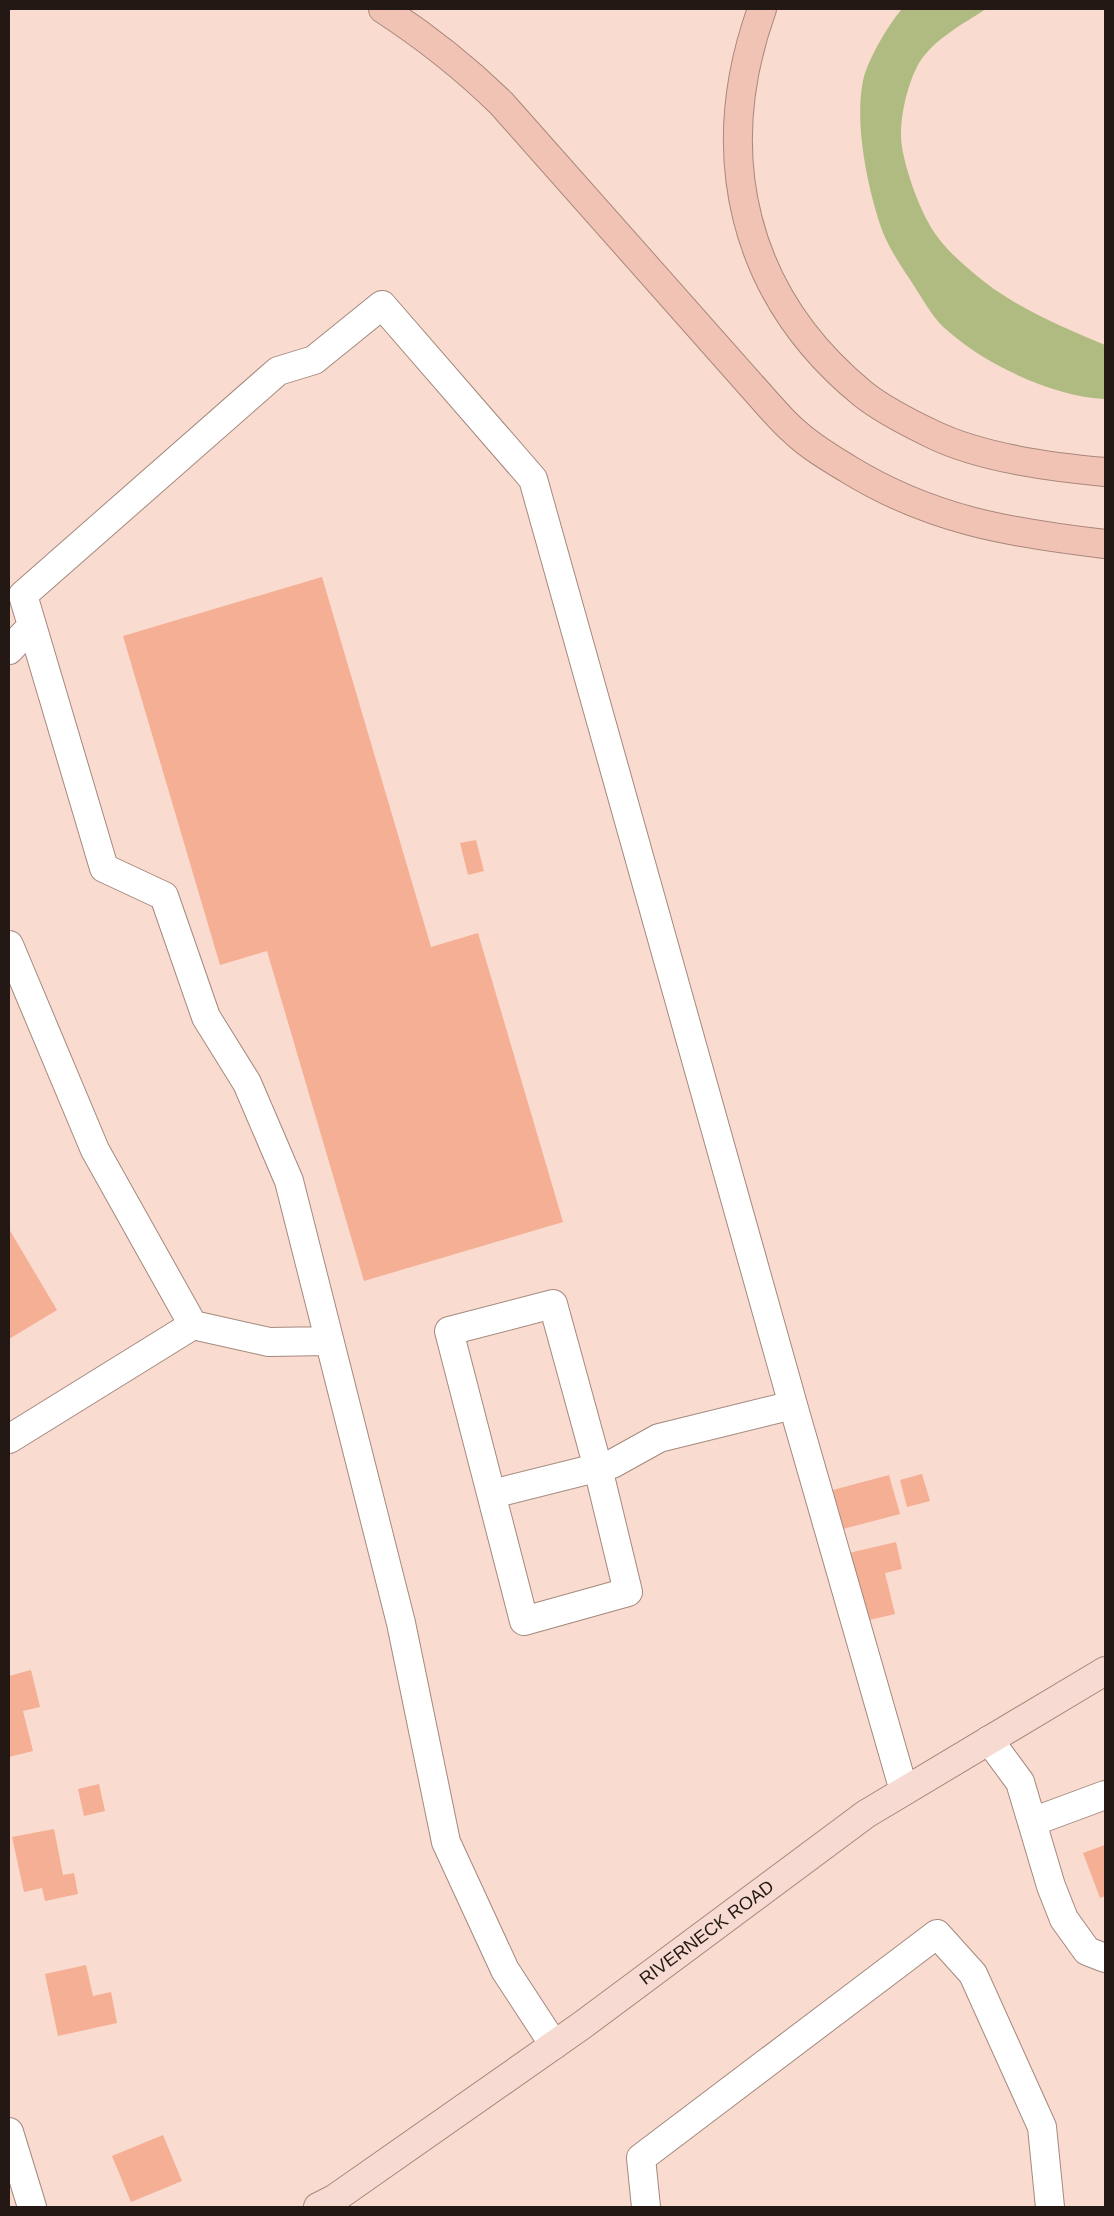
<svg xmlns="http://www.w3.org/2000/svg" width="1114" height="2216" viewBox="0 0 1114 2216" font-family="Arial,sans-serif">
  <rect width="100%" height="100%" fill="#f9dbcf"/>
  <path fill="#b0bb81" d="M 902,9 L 986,9 C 963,24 934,39 919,63 C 907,84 898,123 902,147 C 906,172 920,211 934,232 C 943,246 957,259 970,270 C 1009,305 1058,325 1105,345 L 1105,399 C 1054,397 986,365 948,331 C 935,321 925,303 916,289 C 904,270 890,251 882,230 C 868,190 854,124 863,81 C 867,61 888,25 902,9 Z"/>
  <path fill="#f4af94" d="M 322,577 L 431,947 L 478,933 L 563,1222 L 364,1281 L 267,951 L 220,965 L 123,636 Z
    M 476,840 L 484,871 L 468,875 L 460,843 Z
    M 9,1229 L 57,1310 L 9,1339 Z
    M 922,1474 L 930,1501 L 907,1507 L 900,1480 Z
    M 889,1475 L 900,1514 L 843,1529 L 833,1490 Z
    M 896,1542 L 902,1569 L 885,1573 L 895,1614 L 865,1621 L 849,1553 Z
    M 31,1670 L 40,1707 L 23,1711 L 33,1751 L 9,1757 L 9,1676 Z
    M 99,1784 L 105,1811 L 84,1816 L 78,1789 Z
    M 54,1829 L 63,1875 L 74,1873 L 78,1894 L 45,1901 L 42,1888 L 24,1892 L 12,1837 Z
    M 1105,1845 L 1105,1896 L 1100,1898 L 1083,1853 Z
    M 86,1965 L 93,1996 L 111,1992 L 117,2023 L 58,2036 L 45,1974 Z
    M 163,2135 L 182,2181 L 131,2202 L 112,2156 Z"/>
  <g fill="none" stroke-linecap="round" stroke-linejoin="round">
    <defs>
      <path id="minor" d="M 9,650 L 32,626
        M 9,945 L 95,1150 L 193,1325
        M 553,1304 L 598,1468 L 628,1592 L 524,1621 L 449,1331 Z
        M 9,1439 L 193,1325 L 269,1342 L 329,1341
        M 492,1494 L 612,1464 L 659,1438 L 793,1405
        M 989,1740 L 1020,1782 L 1051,1886 L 1064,1919 L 1087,1951 L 1105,1958
        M 1032,1822 L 1105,1795
        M 554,2045 L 505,1970 L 446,1842 L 401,1623 L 289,1181 L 247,1083 L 206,1017 L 164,896 L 104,868 L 23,595 L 278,371 L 314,360 L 382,305 L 533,479 L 793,1405 L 904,1791
        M 9,2132 L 32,2207
        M 646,2207 L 641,2158 L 937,1934 L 973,1974 L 1042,2127 L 1050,2207"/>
      <g id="major">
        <path id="s1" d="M 318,2207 L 334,2199 L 581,2026 L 866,1814 L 1105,1671"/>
      </g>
      <path id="highway" d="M 383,9 C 426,37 464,67 501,103 L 766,402 C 775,412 784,423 795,432 C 811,447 830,458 848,469 C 931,520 1010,533 1105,544
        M 762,9 C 710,154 742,295 863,394 C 883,410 909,423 932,434 C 981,458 1051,467 1105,472"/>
    </defs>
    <use href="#minor" stroke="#a4897e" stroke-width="30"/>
    <use href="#major" stroke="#a9877c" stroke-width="30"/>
    <use href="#highway" stroke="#a9877c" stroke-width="30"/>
    <use href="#minor" stroke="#fff" stroke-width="28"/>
    <use href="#major" stroke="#f7dbd2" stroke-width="28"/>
    <use href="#highway" stroke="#f1c3b4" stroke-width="28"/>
  </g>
  <g text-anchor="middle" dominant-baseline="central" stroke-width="5" stroke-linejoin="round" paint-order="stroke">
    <g font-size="18" fill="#231814" stroke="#fff">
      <text stroke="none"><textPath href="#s1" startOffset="476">RIVERNECK ROAD</textPath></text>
    </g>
  </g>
  <rect width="1114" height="2216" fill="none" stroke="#231814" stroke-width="20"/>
</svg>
